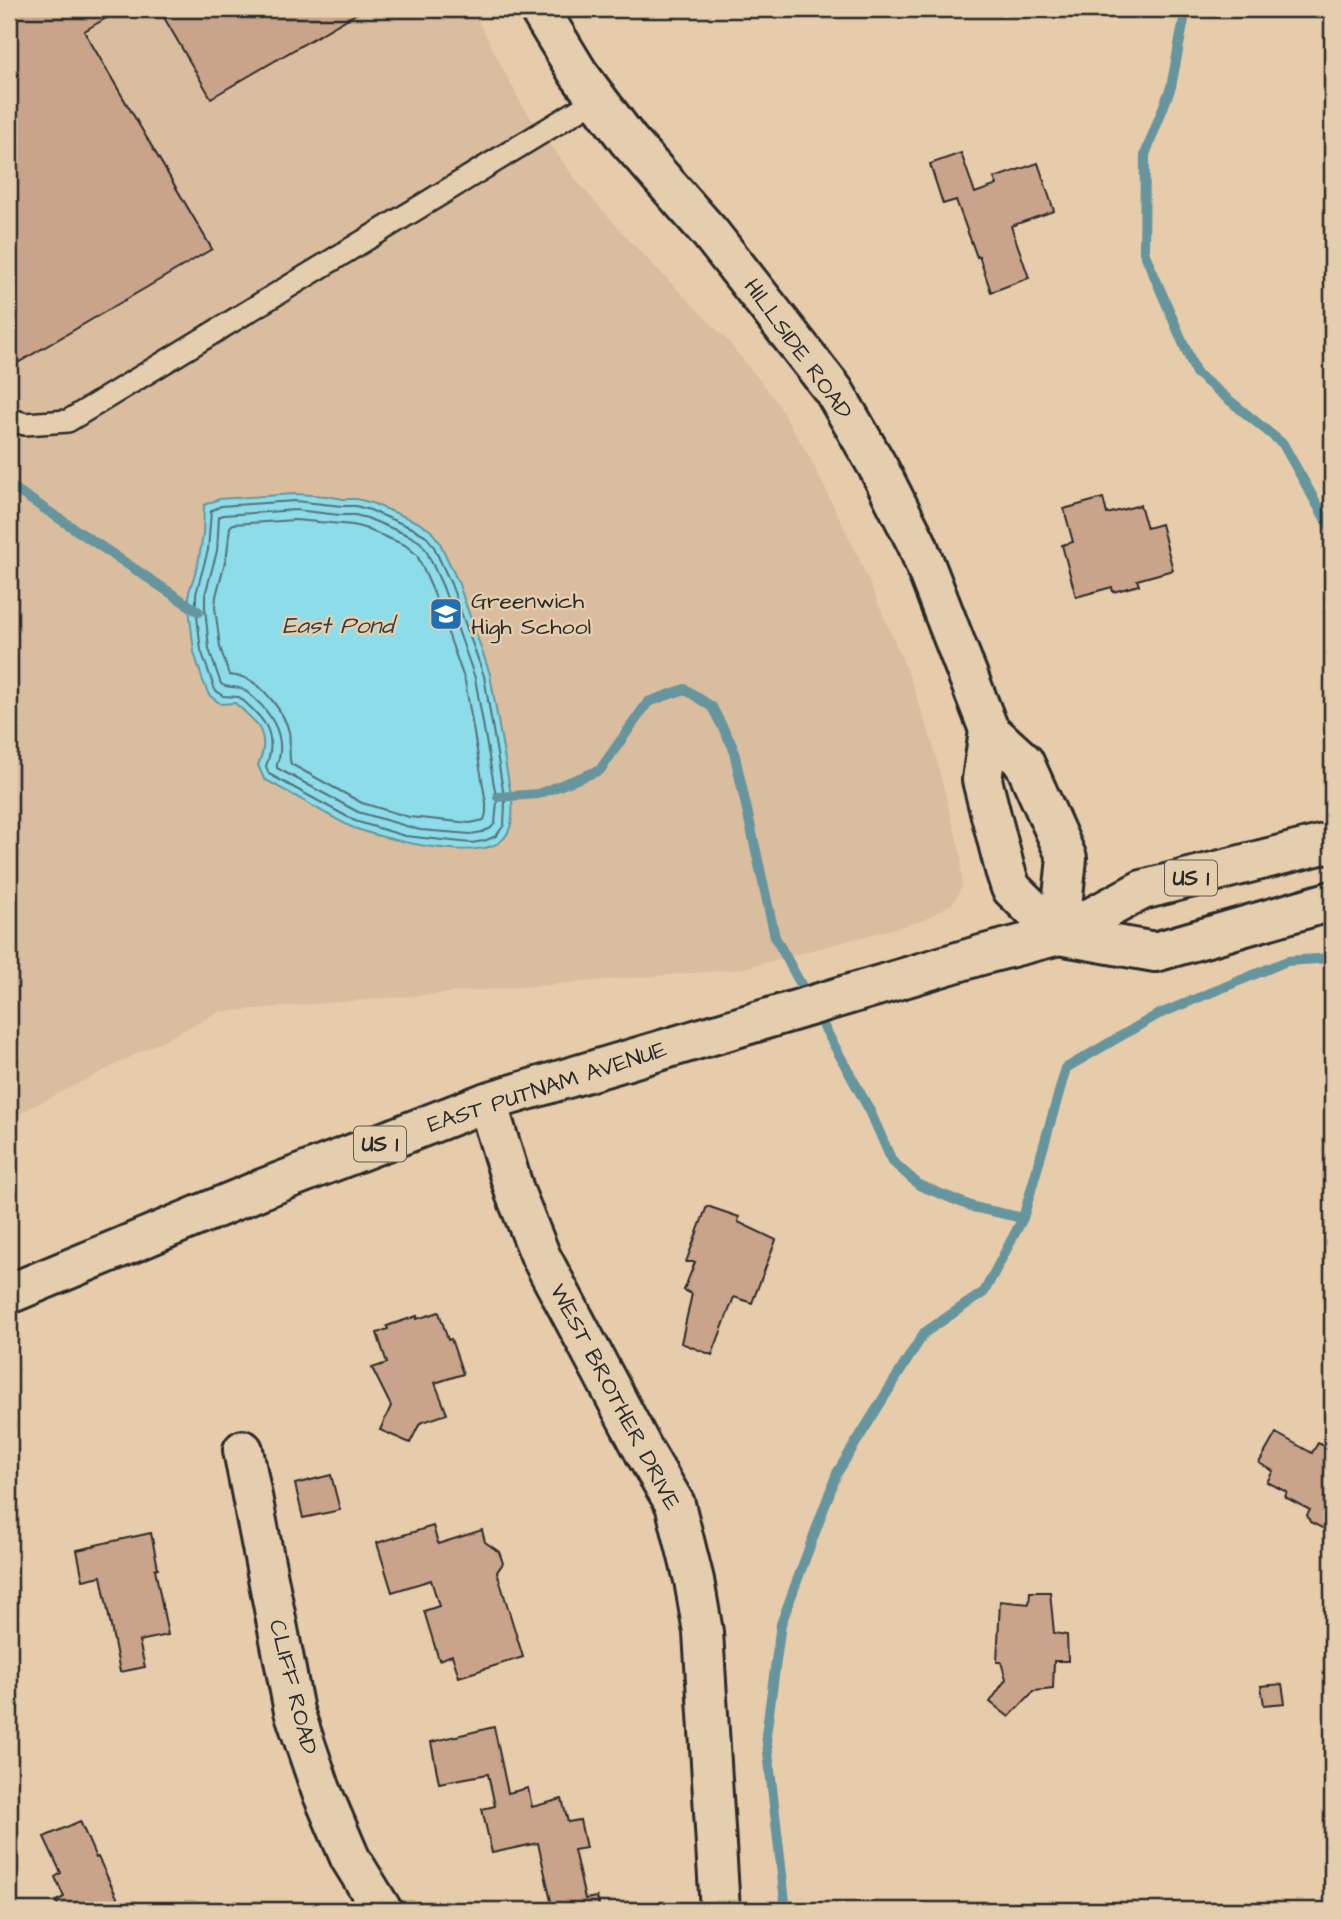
<svg xmlns="http://www.w3.org/2000/svg" width="1341" height="1919" viewBox="0 0 1341 1919" font-family="'Architects Daughter',sans-serif">
  <rect width="100%" height="100%" fill="#e7ccab"/>
  <filter id="ink" filterUnits="userSpaceOnUse"><feTurbulence type="fractalNoise" baseFrequency=".0143" numOctaves="2"/><feDisplacementMap in="SourceGraphic" scale="14" xChannelSelector="R" yChannelSelector="G"/><feConvolveMatrix kernelMatrix="1 2 1 2 8 2 1 2 1" color-interpolation-filters="sRGB"/></filter>
  <g filter="url(#ink)">
    <path fill="#dabd9f" d="M 9,9 L 472,9 L 522,105 L 576,180 L 630,241 L 727,340 L 774,398 L 809,456 L 857,554 L 909,675 L 931,738 L 961,856 L 962,887 L 953,903 L 922,921 L 741,969 L 219,1012 L 9,1119 Z"/>
    <path fill="#8ddcea" stroke="#66959e" stroke-width="2" d="M 295,494 L 327,496 L 343,499 L 357,499 L 372,503 L 417,522 L 430,530 L 439,541 L 458,582 L 490,674 L 512,801 C 513,815 513,831 501,841 C 475,862 384,839 354,828 C 344,824 335,818 325,813 C 305,801 284,790 264,779 L 258,765 C 272,734 257,723 235,703 L 221,704 L 209,695 L 203,681 L 194,652 L 189,608 L 189,592 L 198,564 L 203,535 L 204,505 L 219,499 Z"/>
    <g fill="none" stroke-linecap="round" stroke-linejoin="round">
      <path stroke="#527277" stroke-width="2" d="M 295,501 L 342,506 L 356,506 L 370,510 L 414,529 L 425,535 L 433,545 L 451,584 L 484,676 L 505,802 L 504,825 L 496,836 L 484,841 L 471,843 L 405,836 L 355,821 L 269,774 L 266,766 C 279,733 263,717 239,697 L 223,696 L 215,690 L 201,650 L 196,608 L 196,594 L 208,550 L 211,511 L 221,506 Z
        M 295,510 L 340,515 L 355,515 L 367,518 L 410,536 L 420,542 L 426,550 L 443,587 L 475,678 L 497,802 L 495,823 L 491,828 L 482,832 L 471,834 L 420,830 L 358,812 L 277,768 C 276,762 280,758 280,752 C 282,730 270,713 255,699 C 251,696 247,691 242,689 C 234,685 228,689 221,684 L 209,649 L 205,607 L 205,595 L 217,551 L 219,517 L 223,515 Z
        M 295,520 L 353,525 L 364,528 L 405,545 L 417,555 L 433,591 L 465,681 L 486,803 L 486,813 L 484,820 L 470,823 L 409,817 L 362,803 L 291,764 C 288,755 291,742 289,732 C 285,713 263,685 245,678 C 240,676 234,676 229,675 L 220,647 L 215,607 L 216,596 L 227,554 L 230,527 L 233,524 Z"/>
      <path stroke="#66959e" stroke-width="10" d="M 1186,9 L 1171,87 L 1145,155 L 1144,252 L 1196,373 L 1283,444 L 1332,531
        M 9,485 L 199,612
        M 498,797 L 538,794 L 600,770 L 648,702 L 685,689 L 712,707 L 733,747 L 775,937 L 870,1111 L 892,1161 L 919,1185 L 973,1207 L 1023,1218
        M 786,1910 L 766,1735 L 781,1624 L 837,1473 L 924,1333 L 984,1292 L 1023,1218 L 1066,1068 L 1157,1015 L 1287,961 L 1332,958"/>
    </g>
    <path fill="#caa48a" stroke="#2b2b2b" stroke-width="2" d="M 9,9 L 122,9 L 84,31 L 212,249 L 9,368 Z
      M 159,9 L 364,9 L 211,98 Z
      M 961,153 L 975,193 L 997,185 L 994,178 L 1038,163 L 1054,211 L 1011,226 L 1029,278 L 991,292 L 979,256 L 977,257 L 956,200 L 943,204 L 930,164 Z
      M 1103,498 L 1107,514 L 1140,505 L 1147,528 L 1161,524 L 1173,570 L 1137,580 L 1139,585 L 1113,592 L 1112,587 L 1076,597 L 1062,545 L 1073,542 L 1064,509 Z
      M 707,1206 L 739,1217 L 738,1222 L 776,1240 L 752,1303 L 734,1297 L 712,1355 L 681,1343 L 692,1294 L 684,1290 L 695,1262 L 686,1262 Z
      M 439,1312 L 448,1340 L 451,1339 L 463,1374 L 435,1383 L 447,1414 L 420,1423 L 410,1443 L 380,1430 L 391,1406 L 372,1368 L 387,1363 L 377,1333 L 388,1329 L 387,1326 L 417,1316 L 417,1319 Z
      M 1276,1433 L 1312,1453 L 1318,1443 L 1324,1446 L 1325,1444 L 1332,1449 L 1332,1531 L 1330,1526 L 1324,1529 L 1310,1522 L 1307,1515 L 1310,1510 L 1285,1497 L 1287,1492 L 1267,1482 L 1273,1471 L 1259,1463 Z
      M 331,1475 L 340,1510 L 303,1518 L 295,1484 Z
      M 433,1526 L 438,1544 L 482,1530 L 485,1542 L 499,1552 L 503,1563 L 497,1572 L 523,1657 L 459,1677 L 452,1655 L 439,1660 L 424,1611 L 439,1606 L 431,1580 L 392,1592 L 377,1543 Z
      M 151,1533 L 158,1568 L 155,1569 L 168,1635 L 139,1641 L 145,1667 L 120,1672 L 101,1576 L 83,1580 L 77,1550 L 96,1546 L 95,1545 Z
      M 1030,1592 L 1050,1592 L 1054,1633 L 1067,1635 L 1068,1661 L 1054,1661 L 1053,1689 L 1034,1691 L 1009,1717 L 990,1702 L 1006,1679 L 1001,1662 L 997,1662 L 1000,1601 L 1029,1604 Z
      M 1282,1684 L 1285,1703 L 1264,1705 L 1261,1686 Z
      M 494,1727 L 508,1793 L 528,1788 L 532,1807 L 562,1799 L 568,1822 L 580,1820 L 586,1848 L 574,1850 L 585,1899 L 597,1897 L 600,1910 L 553,1910 L 538,1843 L 492,1853 L 482,1809 L 495,1806 L 488,1774 L 439,1783 L 431,1742 Z
      M 80,1821 L 96,1858 L 98,1857 L 123,1910 L 60,1910 L 56,1901 L 64,1897 L 55,1877 L 61,1873 L 44,1837 Z"/>
    <g fill="none" stroke-linecap="round" stroke-linejoin="round">
      <defs>
        <path id="service" d="M 9,419 L 25,424 L 68,421 L 597,99"/>
        <path id="minor" d="M 539,9 L 578,73 L 628,140 L 710,233 L 834,391 L 879,469 L 917,544 L 989,730 L 1024,762 L 1067,858 L 1059,935
          M 989,730 L 982,780 L 1005,870 L 1011,888 L 1059,935
          M 487,1102 L 515,1193 L 541,1257 L 645,1453 L 675,1504 L 694,1580 L 703,1632 L 720,1910
          M 243,1450 L 294,1711 L 321,1790 L 350,1858 L 382,1910"/>
        <path id="primary" d="M 1059,935 L 1155,952 L 1332,901
          M 9,1294 L 262,1189 L 487,1102 L 981,955 L 1059,935 L 1142,890 L 1332,842"/>
      </defs>
      <use href="#service" stroke="#2b2b2b" stroke-width="26"/>
      <use href="#minor" stroke="#2b2b2b" stroke-width="44"/>
      <use href="#primary" stroke="#2b2b2b" stroke-width="44"/>
      <use href="#service" stroke="#e4cead" stroke-width="21"/>
      <use href="#minor" stroke="#e4cead" stroke-width="38"/>
      <use href="#primary" stroke="#e4cead" stroke-width="38"/>
    </g>
  </g>
  <defs>
    <symbol id="school-square" viewBox="-11 -11 22 22"><rect x="-9" y="-9" width="18" height="18" rx="4" fill="#1f6fb2" stroke="#e4cead"/><path d="M0-5L7-2L0 1L-7-2ZM-4 1L0 2.5L4 1V4Q0 6-4 4Z" fill="#fff"/></symbol>
  </defs>
  <g fill-rule="evenodd">
    <use href="#school-square" x="427" y="595" width="38" height="38"/>
  </g>
  <g text-anchor="middle" dominant-baseline="central" stroke-width="5" stroke-linejoin="round" paint-order="stroke">
    <g fill="#e4cead" stroke="#625c52" stroke-width="2">
      <rect x="1165" y="860.5" width="52" height="35" rx="5"/>
      <rect x="354" y="1126.5" width="52" height="35" rx="5"/>
    </g>
    <g font-size="21" font-weight="bold" fill="#2b2b2b">
      <text x="1191" y="878">US 1</text>
      <text x="380" y="1144">US 1</text>
    </g>
    <g font-size="23" fill="#2b2b2b" stroke="#e4cead">
      <text transform="translate(798 349) rotate(54)">HILLSIDE ROAD</text>
      <text transform="translate(547 1087) rotate(-18)">EAST PUTNAM AVENUE</text>
      <text transform="translate(615 1397) rotate(62)">WEST BROTHER DRIVE</text>
      <text transform="translate(293 1687) rotate(76)">CLIFF ROAD</text>
    </g>
    <g font-size="23" fill="#2b2b2b" stroke="#e4cead" text-anchor="start">
      <text x="471" y="601">Greenwich<tspan x="471" dy="26">High School</tspan></text>
    </g>
    <g font-size="24" font-style="italic" fill="#353d3e" stroke="#e4cead">
      <text x="338" y="626">East Pond</text>
    </g>
  </g>
  <rect width="1341" height="1919" fill="none" stroke="#e4cead" stroke-width="35"/>
  <rect x="18" y="18" width="1306" height="1884" fill="none" stroke="#2b2b2b" stroke-width="2.5" filter="url(#ink)"/>
</svg>
